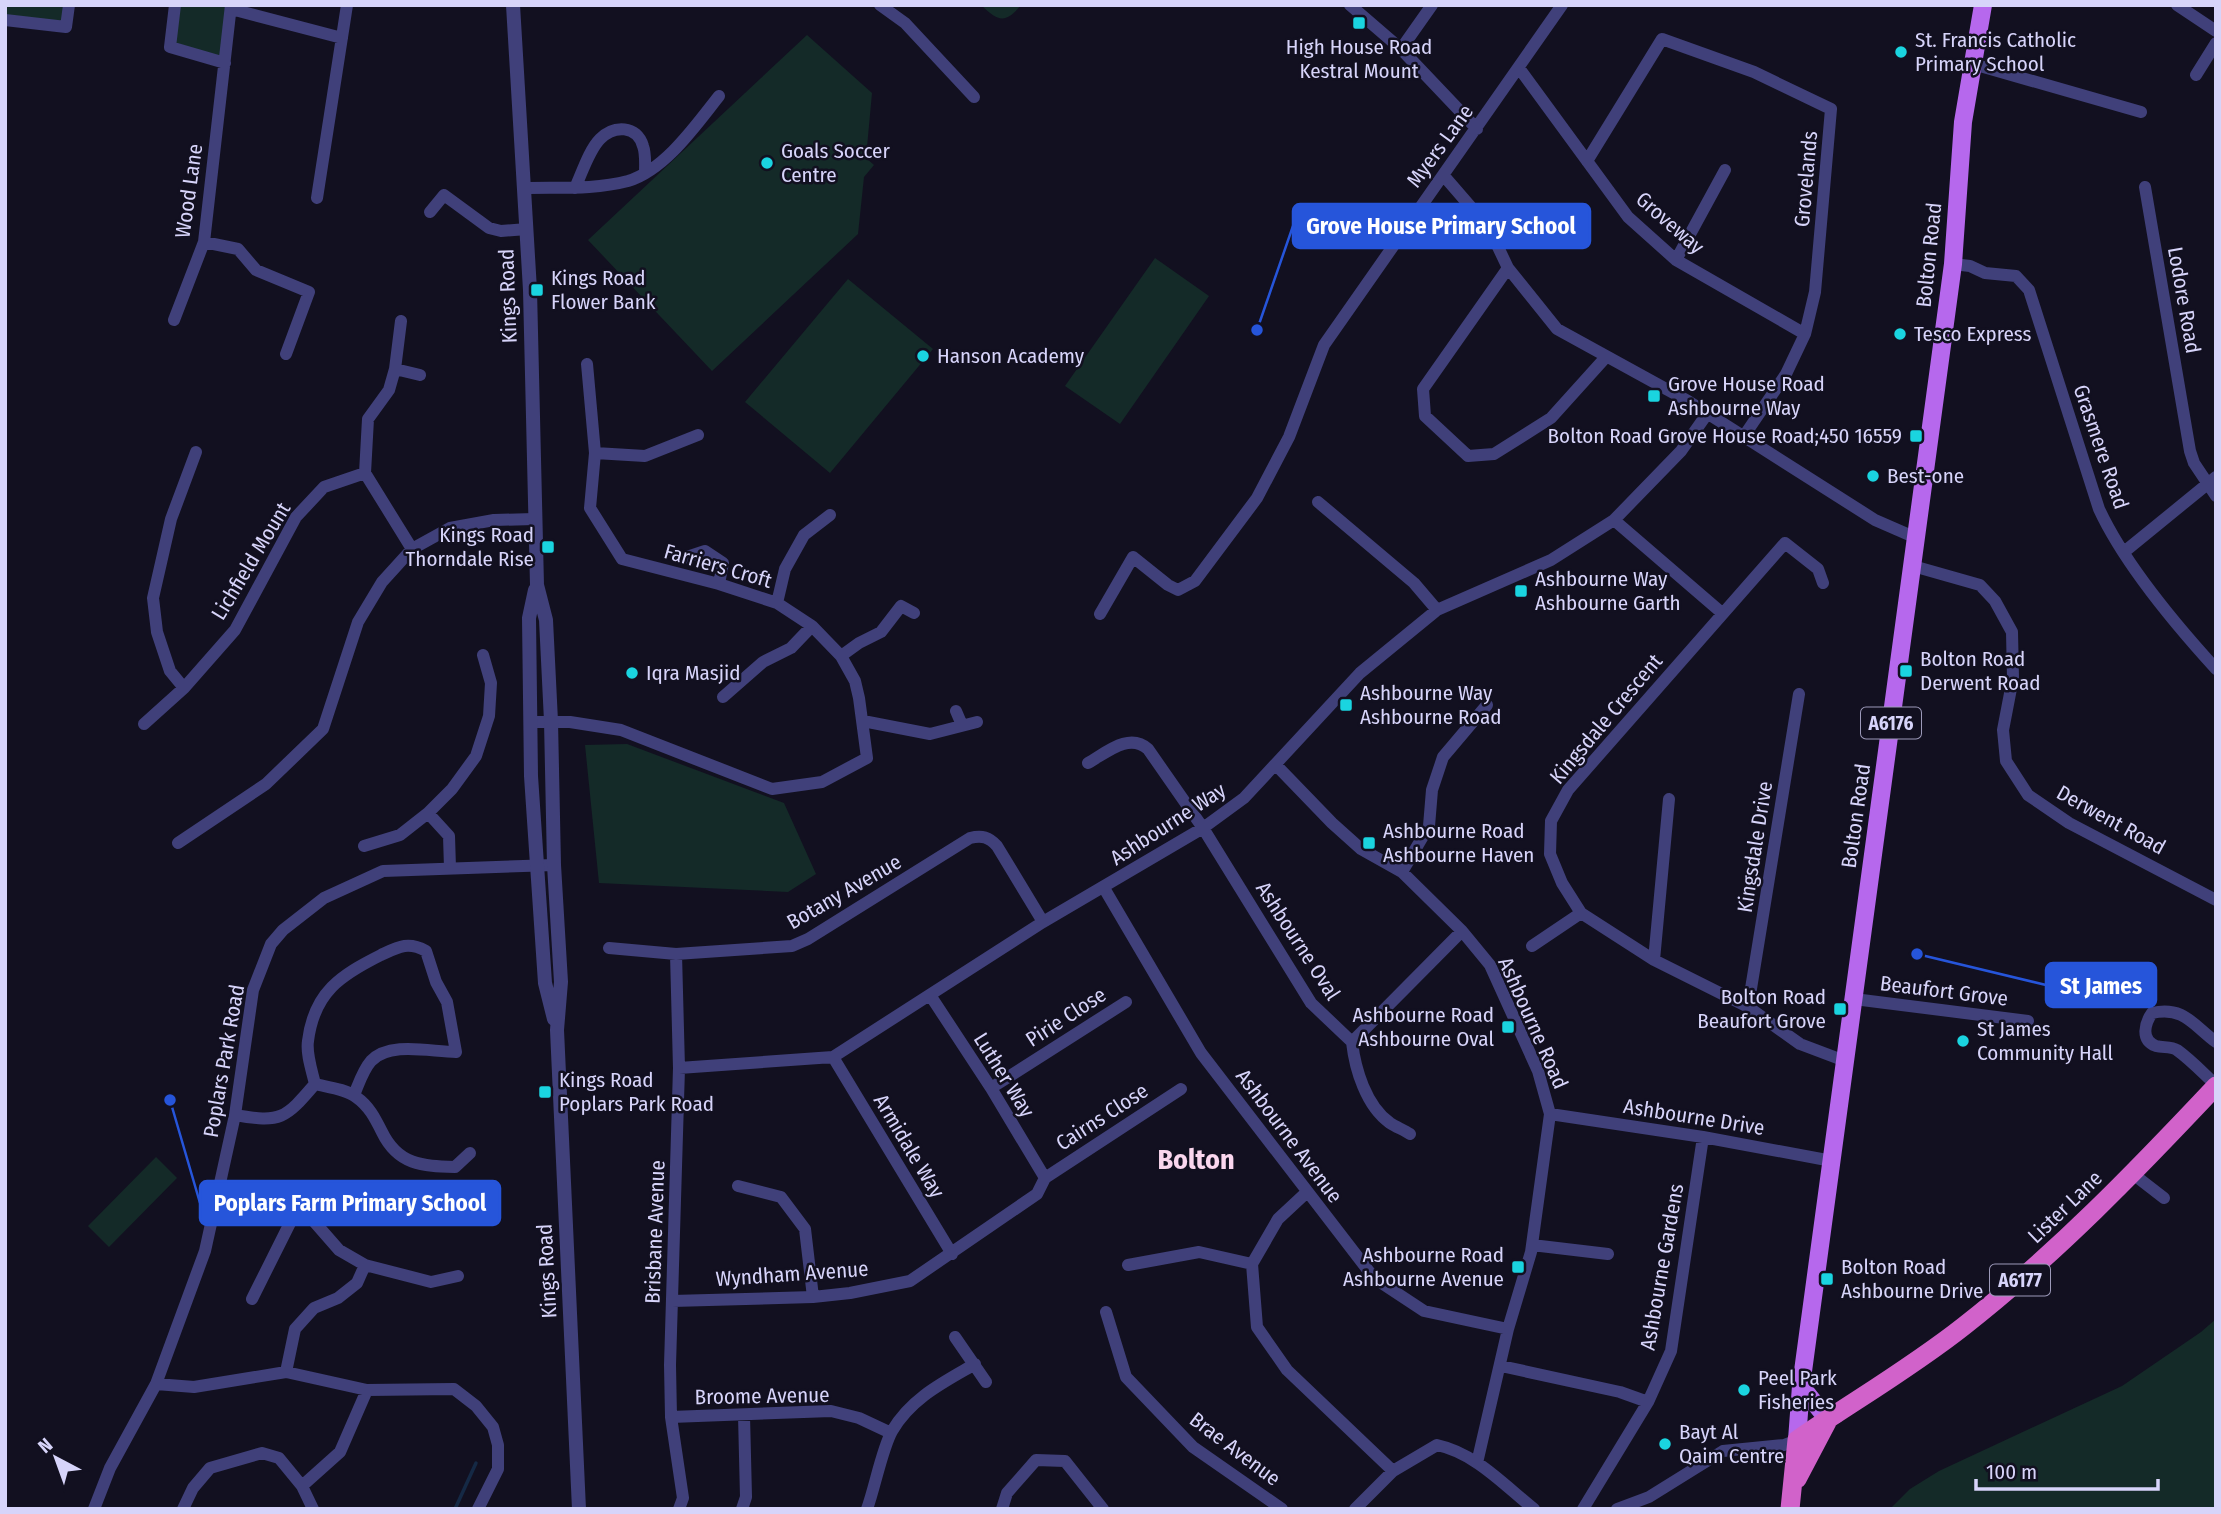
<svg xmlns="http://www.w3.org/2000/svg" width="2221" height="1514" viewBox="0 0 2221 1514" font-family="'Fira Sans Condensed',sans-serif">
  <rect width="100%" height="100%" fill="#121020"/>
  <path fill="#142a28" d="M 5,5 L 65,5 L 63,23 L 5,15 Z
    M 179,5 L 228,5 L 222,57 L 175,44 Z
    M 981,5 L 1021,5 C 1005,25 998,21 981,5 Z
    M 807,35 L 872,93 L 866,158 L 874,165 L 864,177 L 858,234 L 712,371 L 588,240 Z
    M 1155,258 L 1209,296 L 1120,424 L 1065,386 Z
    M 848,279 L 933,349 L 830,473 L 745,402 Z
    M 627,744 L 784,803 L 816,874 L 788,892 L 599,883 L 585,745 Z
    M 156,1157 L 177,1178 L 109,1247 L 88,1226 Z
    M 2216,1319 L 2216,1509 L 1890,1509 L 1910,1489 L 1939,1471 L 2122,1386 L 2201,1332 Z"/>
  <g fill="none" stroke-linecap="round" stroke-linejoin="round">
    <path stroke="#152945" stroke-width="3.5" d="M 455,1509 L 476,1463"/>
    <path stroke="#40407a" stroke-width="12" d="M 175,5 L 170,47 L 225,63
      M 880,5 L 905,23 L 974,97
      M 1350,5 L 1401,49 L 1477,129
      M 2177,5 L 2216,31
      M 231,9 L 342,38
      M 5,20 L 66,27 L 69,5
      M 1401,49 L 1432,5
      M 1973,64 L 2141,112
      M 1519,68 L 1628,217 L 1676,260 L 1805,334
      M 2196,75 L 2216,43
      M 1587,161 L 1662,39 L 1754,72 L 1831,109 L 1815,292 L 1805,334 L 1786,374 L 1744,436
      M 1444,176 L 1489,228 L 1508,268 L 1557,329 L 1688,401 L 1875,520 L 1914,537
      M 2145,187 L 2190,451 L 2194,463 L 2216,496
      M 524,188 C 558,187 594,190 628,181 C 665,170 696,125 719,96
      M 575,188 C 582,173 589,150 600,139 C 614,125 637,125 643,146 C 646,154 645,165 645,173
      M 317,198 L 347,5
      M 430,212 L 444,195 L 489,228 L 501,231 L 527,229
      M 204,242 L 238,249 L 256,270 L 309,292 L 286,354
      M 1676,260 L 1725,170
      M 1953,264 L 1970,266 L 1985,273 L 2016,276 L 2029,290 L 2099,509 C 2124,563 2175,624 2216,669
      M 1508,268 L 1423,389 L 1425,416 L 1468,456 L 1494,454 L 1551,418 L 1606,357
      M 174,320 L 204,242 L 231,5
      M 401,321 L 395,369 L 389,390 L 368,419 L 365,473 L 412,549
      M 395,369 L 420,375
      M 595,453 L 645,456 L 698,435
      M 1318,502 L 1414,583 L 1437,610
      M 1614,520 L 1722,613
      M 2124,552 L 2216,477
      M 681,559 L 705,551 L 723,563 L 719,584
      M 1913,566 L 1980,585 L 1995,601 L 2012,632 L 2013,678 L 2003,730 L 2006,761 L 2028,795 L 2069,823 L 2216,900
      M 1823,583 L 1818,569 L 1785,543 L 1568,790 L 1551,821 L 1550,854 L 1562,883 L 1581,913 L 1654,960 L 1748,1007 L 1800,1044 L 1845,1061
      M 777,603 L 785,569 L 804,535 L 830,515
      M 1100,614 L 1133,557 L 1168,585 L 1178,590 L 1195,581 L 1257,498 L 1289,437 L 1324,345 L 1562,5
      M 841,656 L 859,643 L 881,632 L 901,606 L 914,613
      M 184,688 L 170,671 L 157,632 L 153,598 L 171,519 L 196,452
      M 723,697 L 763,662 L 791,648 L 812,626
      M 956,711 L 962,725
      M 863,721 L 930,734 L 977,722
      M 530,722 L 570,722 L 621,730 L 772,789 L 822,782 L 867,758 L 859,698 L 855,681 L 841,656 L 812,626 L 777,603 L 719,584 L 622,559 L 590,508 L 595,453 L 587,364
      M 144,724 L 184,688 L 235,630 L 296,517 L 324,487 L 365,473
      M 1088,763 C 1106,753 1129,732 1148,749 L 1203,828 L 1311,1003 L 1352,1042 L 1462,931
      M 1276,765 L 1332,823 L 1361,849 L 1402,872 L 1462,931 L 1490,965 L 1538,1071 L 1550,1114 L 1531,1252 L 1508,1329 L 1477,1463
      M 428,813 L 449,836 L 450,868
      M 178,843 L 266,784 L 323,729 L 358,622 L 382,582 L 412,549 L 450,528 L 494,520 L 534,519
      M 364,846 L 400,835 L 428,813 L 452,789 L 476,756 L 489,716 L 491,683 L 483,655
      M 1402,872 L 1429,826 L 1432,790 L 1443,757 L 1487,705
      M 1104,888 L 1201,1053 L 1374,1278 L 1424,1311 L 1508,1329
      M 1532,946 L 1581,913
      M 609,948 L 676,954 L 792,946 L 808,939 L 970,838 C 982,835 989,837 997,846 L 1043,922
      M 676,954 L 679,1068 L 670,1365 L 671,1417 L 683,1498 L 679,1509
      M 1654,960 L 1669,799
      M 930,995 L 991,1088 L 1045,1178
      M 1854,999 L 2028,1021
      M 1748,1007 L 1799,694
      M 1352,1042 C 1355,1069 1366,1106 1390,1123 C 1396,1127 1404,1130 1410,1134
      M 2216,1042 C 2193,1025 2184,1006 2152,1013 C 2145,1023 2140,1040 2156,1046 C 2163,1048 2171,1046 2177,1050 C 2191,1060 2203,1073 2216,1085
      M 833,1057 L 952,1254
      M 679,1068 L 833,1057 L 1043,922 L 1203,828 L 1244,798 L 1360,673 L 1437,610 L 1551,560 L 1614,520 L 1681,451 L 1707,414
      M 315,1084 C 312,1071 306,1054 308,1041 C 314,992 341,975 381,955 C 398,947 408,941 426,951 L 436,982 L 447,1002 L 456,1052 C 431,1052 390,1041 371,1061 C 363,1070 359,1083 354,1095
      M 991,1088 L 1126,1002
      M 1550,1114 L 1703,1137 L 1832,1161
      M 235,1115 C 281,1123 285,1119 315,1084 C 327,1087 346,1089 356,1097 C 369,1106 375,1118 382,1132 C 398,1165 422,1166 455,1167 L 470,1153
      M 2133,1174 L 2164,1198
      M 1045,1178 L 1181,1089
      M 738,1186 L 781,1197 L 805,1229 L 813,1297
      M 280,1192 L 296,1211 L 311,1218 L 339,1250 L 365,1265 L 431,1282 L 458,1276
      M 1307,1192 L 1278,1219 L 1252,1264 L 1257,1327 L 1287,1370 L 1393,1471
      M 1532,1245 L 1608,1254
      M 1128,1265 L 1199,1252 L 1252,1264
      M 252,1299 L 296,1211
      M 672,1301 L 813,1297 L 850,1293 L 910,1281 L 1037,1194 L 1045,1178
      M 1106,1312 L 1126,1377 L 1193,1447 L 1282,1509
      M 955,1337 L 986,1382
      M 1501,1366 L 1620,1392 L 1648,1402
      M 286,1372 L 295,1329 L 314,1308 L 338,1298 L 357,1283 L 365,1265
      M 156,1384 L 194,1387 L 286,1372 L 367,1390 L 454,1389 L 476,1406 L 493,1427 L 498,1445 L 498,1469 L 478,1509
      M 671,1417 L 831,1411 L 859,1418 L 891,1433
      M 94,1509 L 110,1468 L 156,1384 L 205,1251 L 235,1115 L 253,990 L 271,944 L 283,930 L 324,898 L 383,871 L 554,865
      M 183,1509 L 193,1488 L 210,1468 L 262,1453 L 279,1458 L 302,1486
      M 313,1509 L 302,1486 L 340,1452 L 367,1390
      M 742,1509 L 746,1497 L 744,1415
      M 867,1509 C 875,1487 882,1449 892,1431 C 911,1398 944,1382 975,1364
      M 1002,1509 L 1007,1493 L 1036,1460 L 1065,1461 L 1103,1509
      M 1355,1509 L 1393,1471 L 1437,1445 C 1475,1453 1504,1485 1534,1509
      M 1583,1509 L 1648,1402 L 1671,1351 L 1703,1137
      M 1617,1509 L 1649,1497 L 1723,1451 L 1784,1445 L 1797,1440"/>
    <path stroke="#40407a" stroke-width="14" d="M 513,5 L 530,290 L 537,585 L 546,620 L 551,721 L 554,865 L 561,982 L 557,1030 L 579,1509
      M 535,590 L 529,618 L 531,776 L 545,983 L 554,1019"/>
    <path stroke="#b668ed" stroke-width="18" d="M 1801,1386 L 1821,1411 L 1835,1415
      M 1797,1440 L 1801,1386 L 1953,264 L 1963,122 L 1983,5"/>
    <path stroke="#d162ca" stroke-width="19" d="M 1797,1479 L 1827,1422
      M 1790,1509 L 1797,1440 C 1852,1402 1911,1368 1964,1326 C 2056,1254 2136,1171 2216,1086"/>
  </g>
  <g fill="#1ad4e0" stroke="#121020" stroke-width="2.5">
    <rect x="1352" y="16" width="14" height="14" rx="3.5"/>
    <circle cx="1901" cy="52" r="7"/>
    <circle cx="767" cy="163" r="7"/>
    <rect x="530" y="283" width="14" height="14" rx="3.5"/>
    <circle cx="1900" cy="334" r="7"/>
    <circle cx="923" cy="356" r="7"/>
    <rect x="1647" y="389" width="14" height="14" rx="3.5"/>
    <rect x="1909" y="429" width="14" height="14" rx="3.5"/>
    <circle cx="1873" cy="476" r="7"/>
    <rect x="541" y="540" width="14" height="14" rx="3.5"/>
    <rect x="1514" y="584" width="14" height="14" rx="3.5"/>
    <rect x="1899" y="664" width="14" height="14" rx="3.5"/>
    <circle cx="632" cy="673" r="7"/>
    <rect x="1339" y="698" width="14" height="14" rx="3.5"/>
    <rect x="1362" y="836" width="14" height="14" rx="3.5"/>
    <rect x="1833" y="1002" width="14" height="14" rx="3.5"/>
    <rect x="1501" y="1020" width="14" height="14" rx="3.5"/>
    <circle cx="1963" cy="1041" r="7"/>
    <rect x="538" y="1085" width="14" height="14" rx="3.5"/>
    <rect x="1511" y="1260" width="14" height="14" rx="3.5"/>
    <rect x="1820" y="1272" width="14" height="14" rx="3.5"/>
    <circle cx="1744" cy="1390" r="7"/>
    <circle cx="1665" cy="1444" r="7"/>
  </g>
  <g text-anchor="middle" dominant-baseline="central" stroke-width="5" stroke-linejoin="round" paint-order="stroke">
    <g fill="#121020" stroke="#9c99b9" stroke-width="2">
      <rect x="1861" y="707.5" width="60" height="31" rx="5"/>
      <rect x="1990" y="1264.5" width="60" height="31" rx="5"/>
    </g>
    <g font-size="19" font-weight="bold" fill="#d7d4fa">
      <text x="1891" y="723">A6176</text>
      <text x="2020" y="1280">A6177</text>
    </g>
    <g font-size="21" fill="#d7d4fa" stroke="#121020" text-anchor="start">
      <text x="1915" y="40">St. Francis Catholic<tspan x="1915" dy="24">Primary School</tspan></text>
      <text x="1359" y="47" text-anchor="middle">High House Road<tspan x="1359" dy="24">Kestral Mount</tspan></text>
      <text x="781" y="151">Goals Soccer<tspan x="781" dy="24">Centre</tspan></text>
      <text x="551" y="278">Kings Road<tspan x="551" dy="24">Flower Bank</tspan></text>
      <text x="1914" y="334">Tesco Express</text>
      <text x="937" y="356">Hanson Academy</text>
      <text x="1668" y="384">Grove House Road<tspan x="1668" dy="24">Ashbourne Way</tspan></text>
      <text x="1902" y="436" text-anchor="end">Bolton Road Grove House Road;450 16559</text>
      <text x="1887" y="476">Best-one</text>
      <text x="534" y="535" text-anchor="end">Kings Road<tspan x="534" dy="24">Thorndale Rise</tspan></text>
      <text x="1535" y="579">Ashbourne Way<tspan x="1535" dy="24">Ashbourne Garth</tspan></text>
      <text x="1920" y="659">Bolton Road<tspan x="1920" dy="24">Derwent Road</tspan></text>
      <text x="646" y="673">Iqra Masjid</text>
      <text x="1360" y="693">Ashbourne Way<tspan x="1360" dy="24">Ashbourne Road</tspan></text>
      <text x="1383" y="831">Ashbourne Road<tspan x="1383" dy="24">Ashbourne Haven</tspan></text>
      <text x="1826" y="997" text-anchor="end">Bolton Road<tspan x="1826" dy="24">Beaufort Grove</tspan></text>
      <text x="1494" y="1015" text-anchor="end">Ashbourne Road<tspan x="1494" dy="24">Ashbourne Oval</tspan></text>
      <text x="1977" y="1029">St James<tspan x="1977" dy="24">Community Hall</tspan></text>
      <text x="559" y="1080">Kings Road<tspan x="559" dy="24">Poplars Park Road</tspan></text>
      <text x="1504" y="1255" text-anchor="end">Ashbourne Road<tspan x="1504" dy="24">Ashbourne Avenue</tspan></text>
      <text x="1841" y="1267">Bolton Road<tspan x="1841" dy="24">Ashbourne Drive</tspan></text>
      <text x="1758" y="1378">Peel Park<tspan x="1758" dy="24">Fisheries</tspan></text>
      <text x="1679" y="1432">Bayt Al<tspan x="1679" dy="24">Qaim Centre</tspan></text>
    </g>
    <g font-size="21" fill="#d7d4fa" stroke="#121020">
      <text transform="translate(1440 146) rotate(-54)">Myers Lane</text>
      <text transform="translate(1806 179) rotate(-85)">Grovelands</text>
      <text transform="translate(189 191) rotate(-82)">Wood Lane</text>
      <text transform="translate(1670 223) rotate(41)">Groveway</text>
      <text transform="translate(1929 255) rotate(-84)">Bolton Road</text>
      <text transform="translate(508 296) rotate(-92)">Kings Road</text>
      <text transform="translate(2184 300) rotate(80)">Lodore Road</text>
      <text transform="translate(2101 447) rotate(71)">Grasmere Road</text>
      <text transform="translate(251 561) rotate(-59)">Lichfield Mount</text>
      <text transform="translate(718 566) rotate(16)">Farriers Croft</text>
      <text transform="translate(1606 719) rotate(-50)">Kingsdale Crescent</text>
      <text transform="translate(1856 816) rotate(-82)">Bolton Road</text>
      <text transform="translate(2111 820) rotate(29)">Derwent Road</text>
      <text transform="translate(1168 824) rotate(-33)">Ashbourne Way</text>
      <text transform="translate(1755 847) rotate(-81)">Kingsdale Drive</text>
      <text transform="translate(844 892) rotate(-30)">Botany Avenue</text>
      <text transform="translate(1298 941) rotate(57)">Ashbourne Oval</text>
      <text transform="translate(1944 991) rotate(7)">Beaufort Grove</text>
      <text transform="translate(1066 1017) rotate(-33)">Pirie Close</text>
      <text transform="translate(1533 1023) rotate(66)">Ashbourne Road</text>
      <text transform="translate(224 1061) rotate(-80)">Poplars Park Road</text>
      <text transform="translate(1004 1075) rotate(58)">Luther Way</text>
      <text transform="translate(1102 1117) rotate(-33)">Cairns Close</text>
      <text transform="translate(1694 1117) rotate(9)">Ashbourne Drive</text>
      <text transform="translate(1289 1136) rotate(53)">Ashbourne Avenue</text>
      <text transform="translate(909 1146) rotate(59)">Armidale Way</text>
      <text transform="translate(2065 1207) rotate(-44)">Lister Lane</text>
      <text transform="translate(655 1232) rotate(-88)">Brisbane Avenue</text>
      <text transform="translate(1662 1267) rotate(-80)">Ashbourne Gardens</text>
      <text transform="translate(547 1271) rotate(-93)">Kings Road</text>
      <text transform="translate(792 1274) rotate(-4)">Wyndham Avenue</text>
      <text transform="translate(762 1396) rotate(-1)">Broome Avenue</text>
      <text transform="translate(1235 1449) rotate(37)">Brae Avenue</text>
    </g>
    <g font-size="28" font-weight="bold" fill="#fad6ee" stroke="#121020">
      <text x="1196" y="1159">Bolton</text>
    </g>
  </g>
  <path fill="none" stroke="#2655da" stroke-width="2.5" d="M1257 330L1293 226M1917 954L2046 985M170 1100L200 1203"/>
  <g fill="#2655da" stroke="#121020" stroke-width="2.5">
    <circle cx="1257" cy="330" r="7"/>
    <circle cx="1917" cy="954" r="7"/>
    <circle cx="170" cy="1100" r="7"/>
  </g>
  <g fill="#2655da" stroke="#2655da" stroke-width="2.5">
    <rect x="1293" y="204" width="297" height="44" rx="7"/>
    <rect x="2046" y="963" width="110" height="44" rx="7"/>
    <rect x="200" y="1181" width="300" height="44" rx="7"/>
  </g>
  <g font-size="23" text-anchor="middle" font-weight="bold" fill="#fff">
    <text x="1441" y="234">Grove House Primary School</text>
    <text x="2101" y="994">St James</text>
    <text x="350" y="1211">Poplars Farm Primary School</text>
  </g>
  <rect width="2221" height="1514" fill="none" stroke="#d7d4fa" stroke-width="14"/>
  <g transform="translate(56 1458) rotate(319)" stroke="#121020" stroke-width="5" paint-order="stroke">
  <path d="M0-5L12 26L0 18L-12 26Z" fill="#d7d4fa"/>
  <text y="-10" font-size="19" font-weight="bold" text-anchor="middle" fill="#d7d4fa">N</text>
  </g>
  <path d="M1976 1479v10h182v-10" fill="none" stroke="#d7d4fa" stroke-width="3.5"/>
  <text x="1986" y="1479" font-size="21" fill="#d7d4fa" stroke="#121020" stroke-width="5" paint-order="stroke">100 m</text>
</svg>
